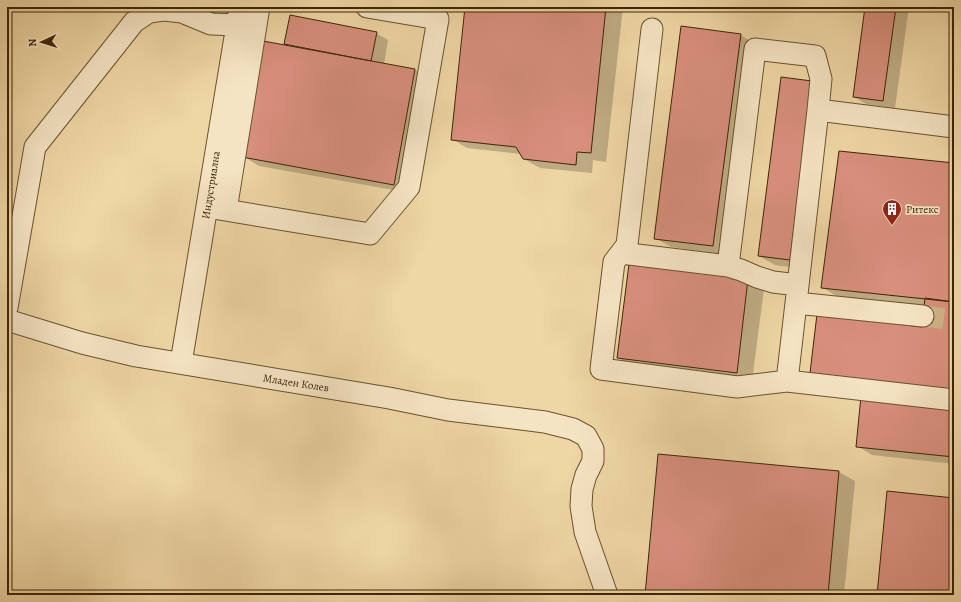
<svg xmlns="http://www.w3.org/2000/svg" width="961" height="602" viewBox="0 0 961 602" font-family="Alegreya,serif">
  <rect width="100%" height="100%" fill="#efd6a5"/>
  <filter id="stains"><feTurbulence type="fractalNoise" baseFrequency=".005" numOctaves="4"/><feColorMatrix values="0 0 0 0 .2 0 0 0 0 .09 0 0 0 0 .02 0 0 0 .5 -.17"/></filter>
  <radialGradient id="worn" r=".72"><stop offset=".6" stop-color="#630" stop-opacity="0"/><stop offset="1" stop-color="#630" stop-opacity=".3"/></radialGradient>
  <path fill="#0003" d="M 466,7 L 623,7 L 606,162 L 593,160 L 592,173 L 540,168 L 524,159 L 521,154 L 467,148 L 452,139 Z
    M 866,7 L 909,7 L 895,108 L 866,104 L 854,97 Z
    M 376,33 L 388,40 L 384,64 L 415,70 L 430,79 L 410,193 L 259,166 L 243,156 L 290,46 L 285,44 Z
    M 740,35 L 756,44 L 729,255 L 671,247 L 655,238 Z
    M 828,91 L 805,269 L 775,265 L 759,256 Z
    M 7,118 L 10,120 L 7,137 Z
    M 954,164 L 954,396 L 827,381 L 811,372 L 923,328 L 925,305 L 838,297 L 822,287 Z
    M 748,280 L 764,289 L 752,381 L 634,367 L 618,358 Z
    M 954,407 L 954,464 L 872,455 L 857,446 Z
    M 839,472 L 855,481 L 844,595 L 646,595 Z"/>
  <path fill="#d88f7d" stroke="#3e2606" d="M 465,7 L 606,7 L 591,153 L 577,152 L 576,165 L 523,159 L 516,147 L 451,140 Z
    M 865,7 L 896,7 L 883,101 L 853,97 Z
    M 290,15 L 377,32 L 371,61 L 284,44 Z
    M 681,26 L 741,34 L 713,246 L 654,239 Z
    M 263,41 L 415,69 L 394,185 L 242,157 Z
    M 781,77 L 812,81 L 790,260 L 758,256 Z
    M 839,151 L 954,163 L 954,302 L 821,288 Z
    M 629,264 L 748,279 L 737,373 L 617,358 Z
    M 925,298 L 954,302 L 954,390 L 810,373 L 817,314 L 922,327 Z
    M 861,396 L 954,406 L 954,457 L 856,447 Z
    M 658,454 L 839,471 L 828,595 L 645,595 Z
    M 887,491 L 954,498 L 954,595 L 877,595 Z"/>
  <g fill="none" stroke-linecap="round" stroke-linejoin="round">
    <path stroke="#ccb385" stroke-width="21" stroke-dasharray="21 10" stroke-linecap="butt" d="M 923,316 L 954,320"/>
    <defs>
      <path id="minor" d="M 652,29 L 627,245 L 614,262 L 601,369 L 737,387 L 787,381
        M 207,207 L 370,234 L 409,187 L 438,19 L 367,7
        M 226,210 L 259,7
        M 621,253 L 728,266 L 741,270 L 757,277 L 773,282 L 798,285
        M 728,266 L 755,49 L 815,56 L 821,79 L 818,110
        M 796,303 L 787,381 L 954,400
        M 7,308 L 35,147 L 134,22 L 149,12 L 164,10 L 182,12 L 211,24 L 237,25
        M 923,316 L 796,303 L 818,110 L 954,127
        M 7,320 L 82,343 L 136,356 L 389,398 L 448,410 L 545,422 L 573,429 L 586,436 L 593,449 L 593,461 L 586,475 L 582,489 L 581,506 L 585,532 L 607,595
        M 181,363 L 240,7"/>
    </defs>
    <use href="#minor" stroke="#6a522e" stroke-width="23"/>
    <use href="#minor" stroke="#f5e4c4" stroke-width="21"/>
  </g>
  <defs>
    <symbol id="building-pin" viewBox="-11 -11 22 30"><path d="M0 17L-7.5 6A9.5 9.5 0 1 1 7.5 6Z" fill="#8f2418" stroke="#f5e4c4"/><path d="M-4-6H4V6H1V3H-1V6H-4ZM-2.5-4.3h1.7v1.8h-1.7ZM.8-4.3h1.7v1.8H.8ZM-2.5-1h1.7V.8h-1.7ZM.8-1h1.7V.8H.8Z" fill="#fff"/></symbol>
  </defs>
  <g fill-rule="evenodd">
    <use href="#building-pin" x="881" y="198" width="22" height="30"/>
  </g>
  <g text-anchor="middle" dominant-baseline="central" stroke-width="3.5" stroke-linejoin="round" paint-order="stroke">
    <g font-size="11" fill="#3e2606" stroke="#f5e4c4">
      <text transform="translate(211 185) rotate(-81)">Индустриална</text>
      <text transform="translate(296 383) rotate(9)">Младен Колев</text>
    </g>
    <g font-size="11" fill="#3e2606" stroke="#f5e4c4" text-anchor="start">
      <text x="906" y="209">Ритекс</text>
    </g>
  </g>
  <rect width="961" height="602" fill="none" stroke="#efd6a5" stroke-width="24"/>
  <rect x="8" y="8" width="945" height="586" fill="none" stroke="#3e2606" stroke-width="2"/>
  <rect x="12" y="12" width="937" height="578" fill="none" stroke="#3e2606"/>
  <g transform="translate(42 42) rotate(266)" stroke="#f5e4c4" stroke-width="3" paint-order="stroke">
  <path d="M0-3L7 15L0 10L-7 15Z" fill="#3e2606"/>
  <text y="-6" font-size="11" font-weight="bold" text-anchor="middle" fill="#3e2606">N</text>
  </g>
  <rect width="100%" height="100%" filter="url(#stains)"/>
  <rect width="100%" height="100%" fill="url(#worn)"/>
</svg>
